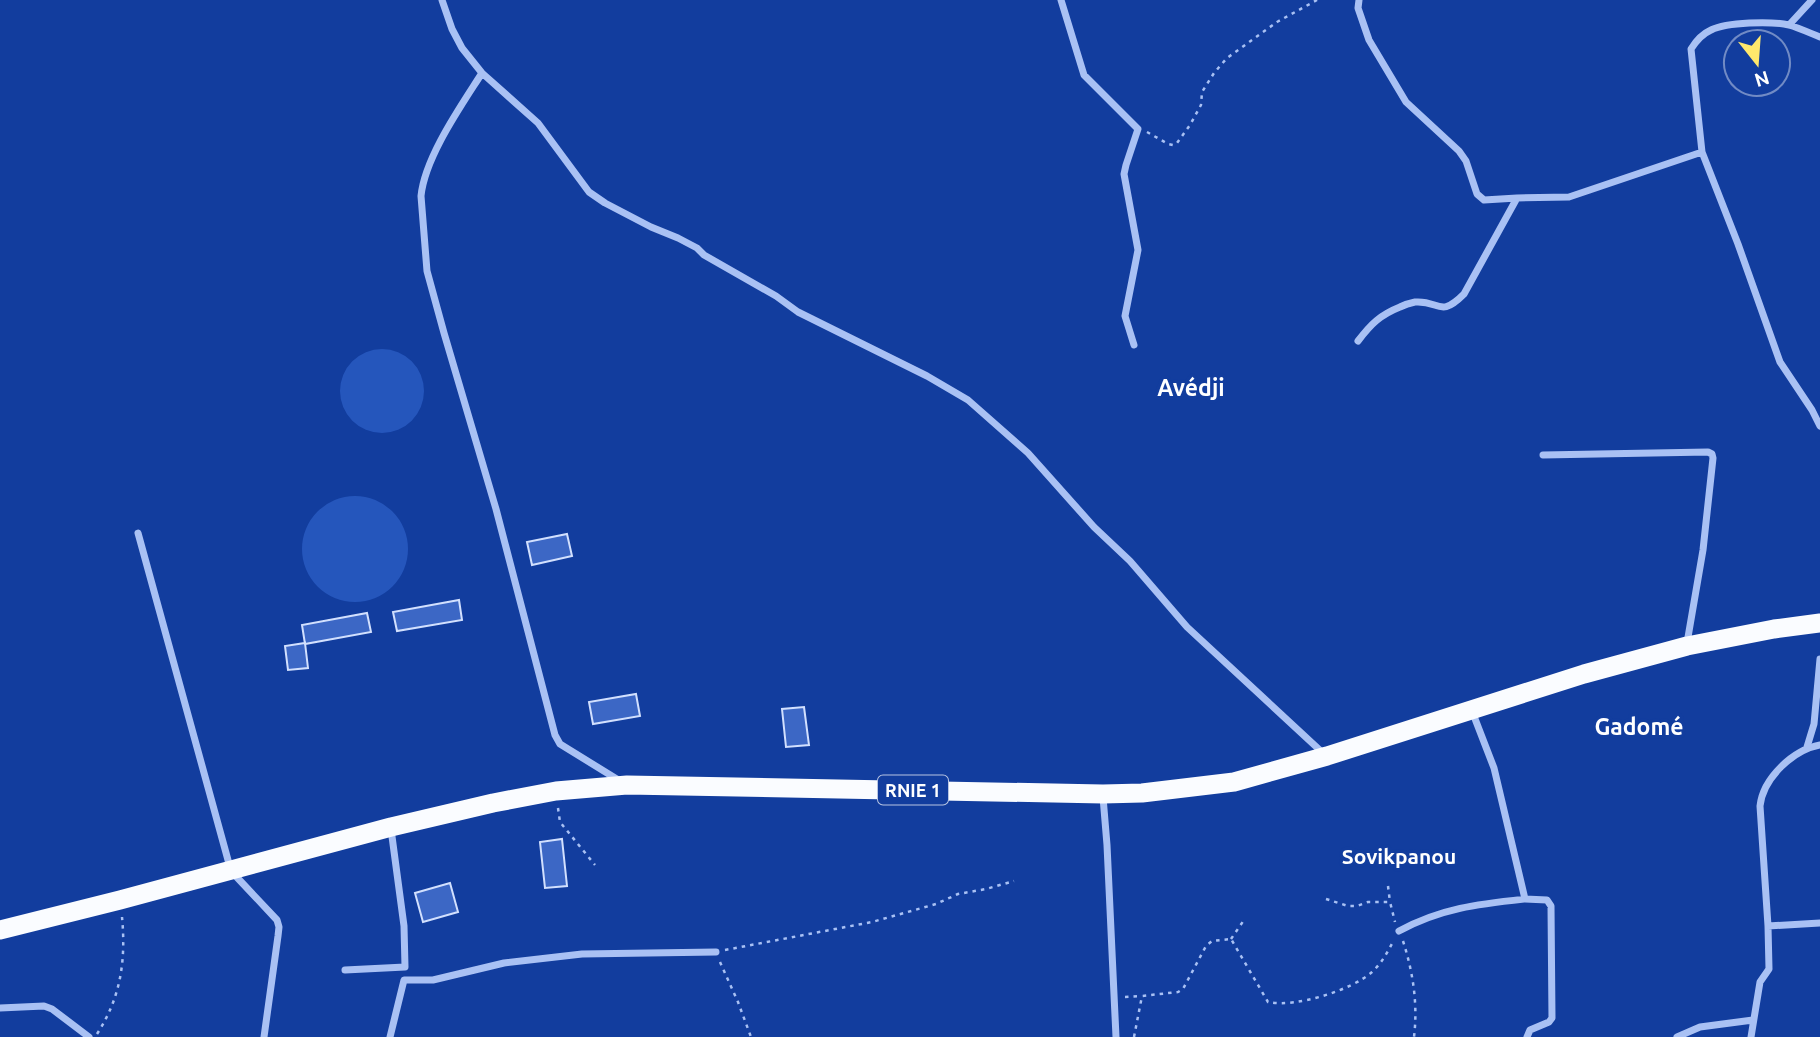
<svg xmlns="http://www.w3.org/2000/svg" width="1820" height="1037" viewBox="0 0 1820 1037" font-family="Ubuntu,sans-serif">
  <rect width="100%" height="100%" fill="#123d9e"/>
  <path fill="#2556bc" d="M340 391a42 42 0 1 1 84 0a42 42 0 1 1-84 0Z
    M302 549a53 53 0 1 1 106 0a53 53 0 1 1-106 0Z"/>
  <path fill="#3c67c5" stroke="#d2e0fe" stroke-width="2" d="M 567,534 L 572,556 L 532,565 L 527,542 Z
    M 459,600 L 462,620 L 397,631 L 393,612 Z
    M 367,613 L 371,632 L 305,644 L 302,625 Z
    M 305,643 L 308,668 L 288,670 L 285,646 Z
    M 636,694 L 640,716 L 593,724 L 589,702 Z
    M 804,707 L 809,745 L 786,747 L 782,709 Z
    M 562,839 L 567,886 L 545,888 L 540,842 Z
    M 450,883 L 458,912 L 423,922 L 415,893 Z"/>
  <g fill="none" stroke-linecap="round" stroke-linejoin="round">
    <path stroke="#a9c1f4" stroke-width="2.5" stroke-dasharray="3.5 5" stroke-linecap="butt" d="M 1147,132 L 1168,144 L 1173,145 L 1177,143 L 1190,125 L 1201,105 L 1202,92 L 1214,73 L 1227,58 L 1277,22 L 1317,0
      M 558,808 L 560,822 L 595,865
      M 1388,886 L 1390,902
      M 1326,899 L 1348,906 L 1357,906 L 1368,902 L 1390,902 L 1395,922
      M 1231,939 L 1244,920
      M 1403,941 C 1413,972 1418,1004 1414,1037
      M 725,950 L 872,922 L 936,904 L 958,894 L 986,889 L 1014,881
      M 720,962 L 738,1002 L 751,1037
      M 1125,997 L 1142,996
      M 97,1034 C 121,997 126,960 122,917
      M 1134,1037 L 1142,996 L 1178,992 L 1183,989 L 1206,946 L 1212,941 L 1231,939 L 1268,1002 C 1295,1008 1352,990 1372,972 C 1382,963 1388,951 1394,940"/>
    <path stroke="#a9c1f4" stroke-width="7" d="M 442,0 L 452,29 L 462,48 L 482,73 L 538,123 L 589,192 L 605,203 L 651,227 L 678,238 L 697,248 L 704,255 L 776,296 L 798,312 L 927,376 L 968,400 L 1028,453 L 1094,527 L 1130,561 L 1187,627 L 1324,754
      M 1061,0 L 1084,75 L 1138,129 L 1126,165 L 1124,174 L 1138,250 L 1125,316 L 1134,345
      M 1789,25 L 1812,0
      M 1820,37 C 1810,33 1799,28 1789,25 C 1771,21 1727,22 1711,30 C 1702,34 1696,41 1691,49 L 1702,152 L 1738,244 L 1780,362 L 1812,410 L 1820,426
      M 482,73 C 461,106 425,157 421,196 L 427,271 L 444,333 L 496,509 L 555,735 L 560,744 L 620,781
      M 1517,198 L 1569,197 L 1702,152
      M 1358,341 C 1371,324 1380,315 1400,307 C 1404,305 1410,303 1415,302 C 1440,300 1439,319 1464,294 L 1517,198 L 1484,200 L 1477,194 L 1466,161 L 1459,151 L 1406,102 L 1369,40 L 1358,8 L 1359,0
      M 1543,455 L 1708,452 L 1712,454 L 1713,458 L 1703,550 L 1687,643
      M 138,533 L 231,871 L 277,920 L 279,927 L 278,936 L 264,1037
      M 1472,711 L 1494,768 L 1525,899 L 1547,900 L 1551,906 L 1552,1018 L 1549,1022 L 1530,1030 L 1527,1037
      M 1820,745 C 1793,750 1763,778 1760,806 L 1768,926 L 1820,923
      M 1807,747 L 1814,724 L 1820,659
      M 1103,797 L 1107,845 L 1116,1037
      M 1399,931 C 1441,908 1479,904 1525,899
      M 345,970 L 405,967 L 404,926 L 391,829
      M 0,1008 L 44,1006 L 52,1009 L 89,1037
      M 390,1037 L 404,980 L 433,980 L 504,963 L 582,954 L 716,952
      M 1677,1037 L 1700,1027 L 1753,1020
      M 1751,1037 L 1760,982 L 1769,969 L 1768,926"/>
    <path stroke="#fafcff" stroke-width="19" d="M 0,930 L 120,900 L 391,827 L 493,803 L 556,791 L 627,785 L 1103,794 L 1142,793 L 1234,782 L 1327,756 L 1584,674 L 1687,646 L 1774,629 L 1820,623"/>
  </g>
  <g text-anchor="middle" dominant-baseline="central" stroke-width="7" stroke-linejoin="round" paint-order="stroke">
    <rect fill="#123d9e" stroke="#b8c5e2" stroke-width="2" x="878" y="775.5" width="70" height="29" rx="5"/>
    <g font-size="18" font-weight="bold" fill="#fff">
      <text x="913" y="790">RNIE 1</text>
    </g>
    <g font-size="21" font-weight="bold" fill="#fff" stroke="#123d9e">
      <text x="1399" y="856">Sovikpanou</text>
    </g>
    <g font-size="23" font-weight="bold" fill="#fff" stroke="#123d9e">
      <text x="1191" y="387">Avédji</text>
      <text x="1639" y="726">Gadomé</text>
    </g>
  </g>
  <g transform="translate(1757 63) rotate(163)"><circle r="33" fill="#123d9e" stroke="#718bc5" stroke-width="2"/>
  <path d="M0-5L12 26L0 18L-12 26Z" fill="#ffe86c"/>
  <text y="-10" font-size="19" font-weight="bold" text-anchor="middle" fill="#ffffff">N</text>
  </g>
</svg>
